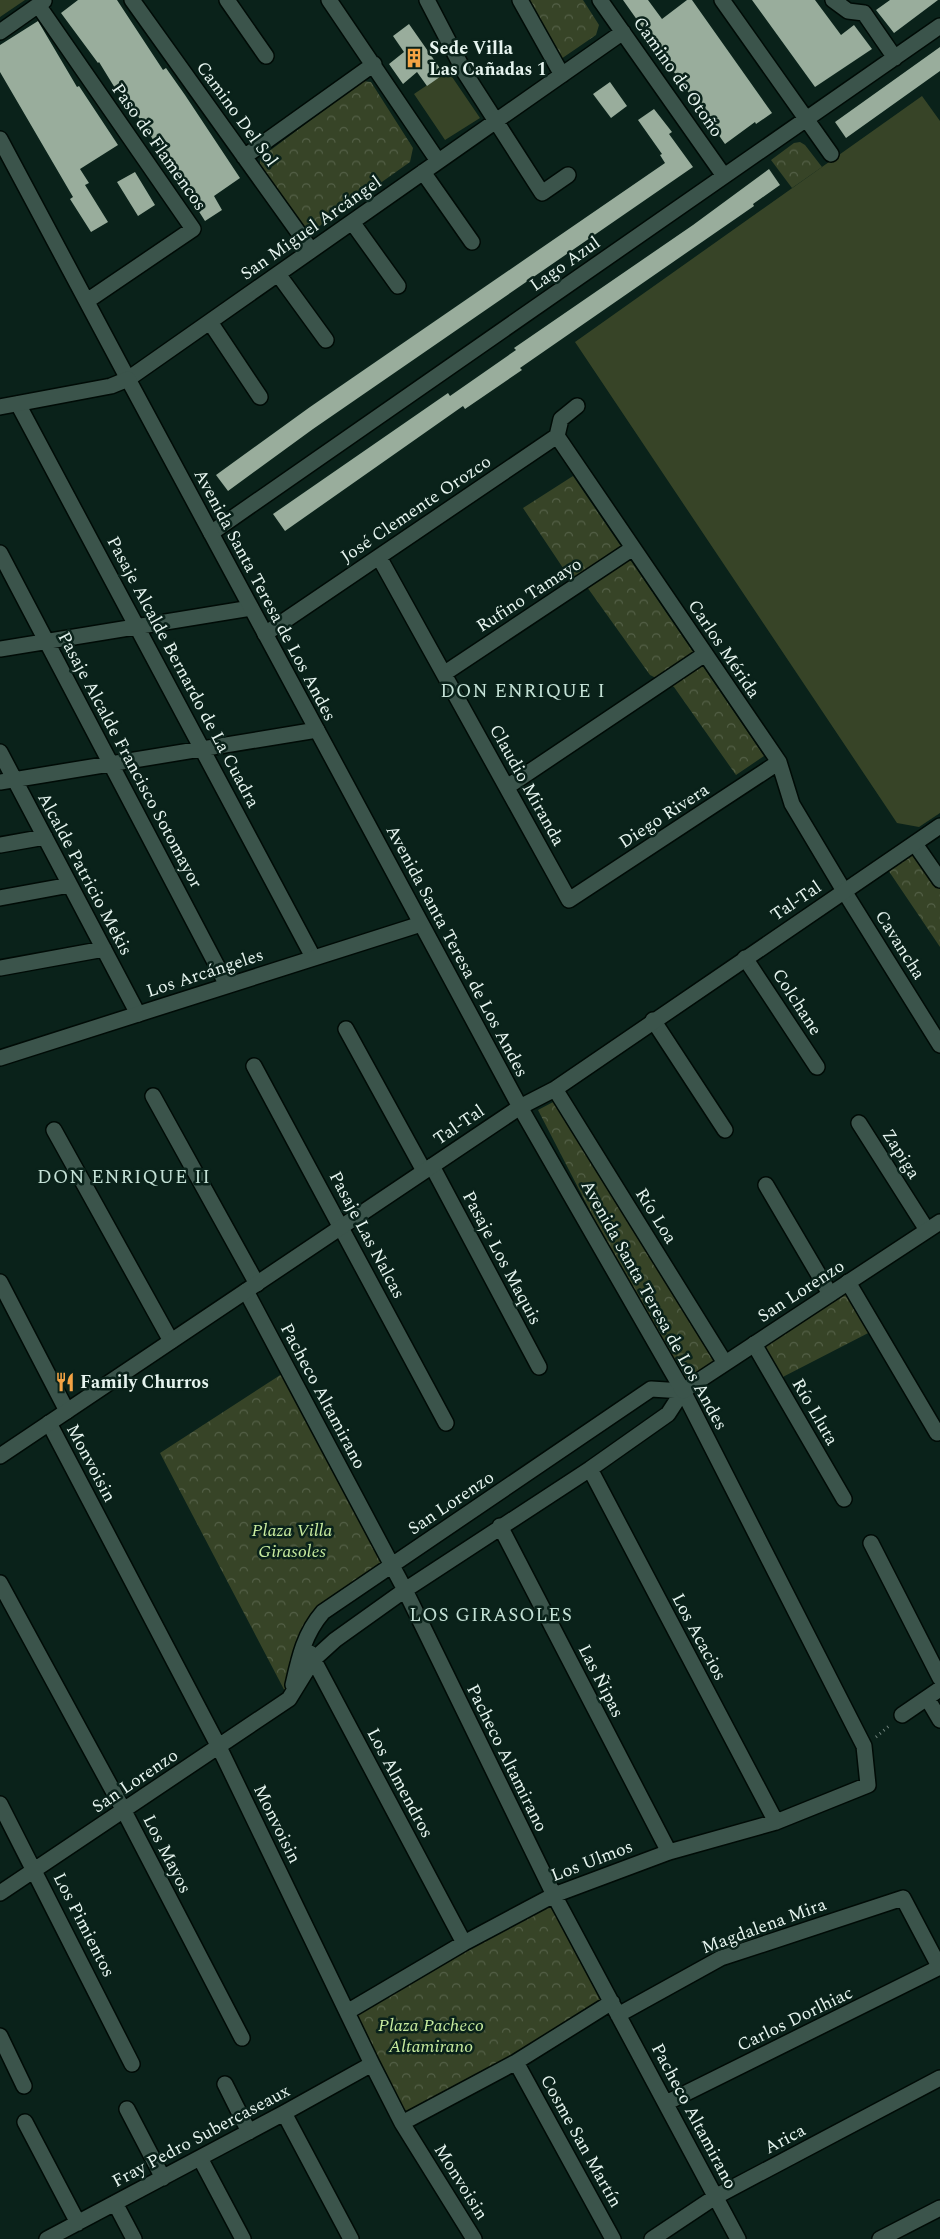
<svg xmlns="http://www.w3.org/2000/svg" width="940" height="2239" viewBox="0 0 940 2239" font-family="Spectral,serif">
  <defs>
    <pattern id="park-crowns" width="20" height="18" patternUnits="userSpaceOnUse" patternTransform="scale(1.25)"><rect width="20" height="18" fill="#374427"/><path d="M2 6a3 3 0 1 1 6 0M12 15a3 3 0 1 1 6 0" fill="none" stroke="#546047"/></pattern>
  </defs>
  <rect width="100%" height="100%" fill="#0a221a"/>
  <path fill="#374427" d="M 0,0 L 25,0 L 0,17 Z
    M 448,71 L 480,118 L 445,140 L 414,94 Z
    M 922,96 L 940,121 L 940,813 L 919,827 L 897,823 L 575,342 Z"/>
  <path fill="url(#park-crowns)" d="M 528,0 L 583,0 L 599,25 L 596,35 L 561,59 Z
    M 363,81 L 371,82 L 413,148 L 410,162 L 314,230 L 305,229 L 260,164 L 260,158 Z
    M 800,142 L 805,145 L 822,167 L 792,188 L 771,160 L 794,143 Z
    M 573,476 L 764,756 L 736,775 L 674,687 L 650,675 L 587,587 L 567,574 L 523,508 Z
    M 915,844 L 940,880 L 940,947 L 884,864 Z
    M 555,1101 L 725,1363 L 683,1391 L 538,1110 Z
    M 848,1282 L 876,1329 L 775,1381 L 754,1344 Z
    M 288,1370 L 391,1566 L 323,1612 L 289,1699 L 160,1453 Z
    M 554,1895 L 612,2002 L 402,2123 L 347,2012 Z"/>
  <path fill="#99ad9c" d="M 78,0 L 117,0 L 163,70 L 166,68 L 185,95 L 240,178 L 214,196 L 222,210 L 205,221 L 122,91 L 118,93 L 99,62 L 98,63 L 61,13 Z
    M 623,0 L 648,0 L 662,19 L 687,0 L 692,0 L 772,113 L 756,124 L 755,122 L 725,144 Z
    M 752,0 L 815,0 L 841,35 L 854,25 L 872,49 L 815,87 Z
    M 890,0 L 938,0 L 894,33 L 876,10 Z
    M 38,21 L 77,87 L 79,86 L 118,145 L 80,169 L 89,183 L 85,185 L 108,222 L 91,232 L 70,199 L 73,197 L 0,72 L 0,45 Z
    M 409,24 L 444,74 L 427,86 L 417,72 L 403,84 L 389,64 L 404,52 L 393,36 Z
    M 940,47 L 940,71 L 846,138 L 835,122 Z
    M 610,82 L 627,106 L 611,118 L 593,94 Z
    M 654,109 L 672,132 L 669,134 L 693,167 L 313,429 L 228,491 L 216,475 L 310,407 L 665,163 L 660,155 L 662,154 L 638,120 Z
    M 769,169 L 780,185 L 753,204 L 754,206 L 520,368 L 522,370 L 465,409 L 463,406 L 285,531 L 273,514 L 448,393 L 450,396 L 516,350 L 514,348 L 693,225 Z
    M 135,172 L 155,205 L 138,216 L 117,182 Z"/>
  <g fill="none" stroke-linecap="round" stroke-linejoin="round">
    <defs>
      <path id="minor" d="M 132,0 L 311,250
        M 227,0 L 266,56
        M 329,0 L 438,161
        M 427,0 L 465,73 L 542,193 L 568,175
        M 520,0 L 562,75
        M 600,0 L 724,176
        M 722,0 L 831,154
        M 833,0 L 848,11 L 864,13
        M 38,5 L 193,229 L 87,301
        M 864,13 L 895,58
        M 0,32 L 44,1
        M 0,139 L 128,379 L 623,32
        M 244,157 L 374,64
        M 423,172 L 472,242
        M 352,222 L 398,286
        M 278,274 L 326,340
        M 210,322 L 260,397
        M 18,404 L 313,957
        M 557,436 L 779,762 L 792,804 L 844,891 L 940,1045
        M 211,533 L 940,26
        M 0,553 L 227,985
        M 379,557 L 569,900 L 779,762
        M 265,634 L 557,436 L 561,419 L 577,406
        M 0,649 L 251,608
        M 445,673 L 633,548
        M 0,752 L 138,1014
        M 0,782 L 317,730
        M 507,787 L 705,654
        M 915,844 L 940,880
        M 0,845 L 45,837
        M 0,898 L 70,885
        M 745,958 L 817,1067
        M 0,968 L 104,949
        M 653,1020 L 725,1130
        M 346,1029 L 424,1171
        M 254,1066 L 446,1423
        M 153,1096 L 257,1284
        M 859,1123 L 927,1230
        M 54,1130 L 171,1341
        M 432,1166 L 539,1367
        M 766,1185 L 830,1294
        M 0,1282 L 67,1411
        M 848,1282 L 937,1433
        M 246,1291 L 405,1590 L 554,1895 L 738,2239
        M 754,1344 L 844,1499
        M 49,1423 L 219,1747 L 372,2064 L 402,2123 L 474,2239
        M 590,1469 L 776,1822
        M 500,1526 L 669,1852
        M 871,1543 L 940,1678
        M 0,1583 L 124,1811 L 242,2038
        M 310,1653 L 464,1943
        M 293,1685 C 299,1658 304,1634 323,1612 L 651,1389 L 683,1391
        M 927,1698 L 940,1720
        M 902,1715 L 940,1689
        M 0,1804 L 132,2064
        M 0,1893 L 289,1699 L 313,1660 L 335,1640 L 405,1590 L 590,1469 L 668,1414 L 683,1391
        M 347,2012 L 464,1943 L 554,1895 L 669,1852 L 776,1822 L 868,1785 L 864,1746 L 683,1391
        M 618,2015 L 721,1958 L 903,1898 L 940,1968
        M 0,2036 L 24,2086
        M 516,2062 L 613,2239
        M 225,2084 L 249,2132
        M 666,2103 L 940,1967
        M 127,2109 L 163,2178
        M 284,2113 L 351,2239
        M 25,2122 L 78,2223
        M 402,2123 L 516,2062 L 612,2002
        M 200,2158 L 243,2239
        M 115,2203 L 134,2239
        M 47,2239 L 284,2113 L 372,2064
        M 652,2239 L 715,2197 L 940,2078
        M 880,2239 L 940,2208"/>
      <path id="tertiary" d="M 0,407 L 111,386 L 128,379 L 520,1107 L 683,1391 L 940,1222
        M 0,1058 L 421,924
        M 555,1089 L 725,1363
        M 0,1456 L 520,1107 L 555,1089 L 940,826"/>
    </defs>
    <use href="#minor" stroke="#000b06" stroke-width="18"/>
    <use href="#tertiary" stroke="#000b06" stroke-width="18"/>
    <path stroke="#71847e" stroke-width="3" stroke-dasharray="1 4" stroke-linecap="butt" d="M 876,1737 L 890,1725"/>
    <use href="#minor" stroke="#3b544b" stroke-width="15"/>
    <use href="#tertiary" stroke="#3b544b" stroke-width="15"/>
  </g>
  <defs>
    <symbol id="building-bare" viewBox="-9 -9 18 18"><path d="M-4-6H4V6H1V3H-1V6H-4ZM-2.5-4.3h1.7v1.8h-1.7ZM.8-4.3h1.7v1.8H.8ZM-2.5-1h1.7V.8h-1.7ZM.8-1h1.7V.8H.8Z" fill="#f4a344" stroke="#0a221a" stroke-width="2.5" paint-order="stroke"/></symbol>
    <symbol id="restaurant-bare" viewBox="-9 -9 18 18"><path d="M-5-6h1v4h1v-4h1v4h1v-4h1v5L-1.5 .5V6h-2V.5L-5-1ZM5-6V6H3V1.5H1.5Q1.5-4 5-6Z" fill="#f4a344" stroke="#0a221a" stroke-width="2.5" paint-order="stroke"/></symbol>
  </defs>
  <g fill-rule="evenodd">
    <use href="#building-bare" x="400" y="44" width="28" height="28"/>
    <use href="#restaurant-bare" x="51" y="1368" width="28" height="28"/>
  </g>
  <g text-anchor="middle" dominant-baseline="central" stroke-width="5" stroke-linejoin="round" paint-order="stroke">
    <g font-size="18" font-weight="bold" fill="#e6f4ef" stroke="#0a221a" text-anchor="start">
      <text x="429" y="48">Sede Villa<tspan x="429" dy="21">Las Cañadas 1</tspan></text>
      <text x="80" y="1382">Family Churros</text>
    </g>
    <g font-size="18" fill="#e6f4ef" stroke="#0a221a">
      <text transform="translate(678 77) rotate(55)">Camino de Otoño</text>
      <text transform="translate(237 114) rotate(54)">Camino Del Sol</text>
      <text transform="translate(159 147) rotate(55)">Paso de Flamencos</text>
      <text transform="translate(311 228) rotate(-35)">San Miguel Arcángel</text>
      <text transform="translate(565 264) rotate(-35)">Lago Azul</text>
      <text transform="translate(416 509) rotate(-34)">José Clemente Orozco</text>
      <text transform="translate(265 595) rotate(62)">Avenida Santa Teresa de Los Andes</text>
      <text transform="translate(529 595) rotate(-33)">Rufino Tamayo</text>
      <text transform="translate(724 649) rotate(56)">Carlos Mérida</text>
      <text transform="translate(183 672) rotate(62)">Pasaje Alcalde Bernardo de La Cuadra</text>
      <text transform="translate(130 760) rotate(62)">Pasaje Alcalde Francisco Sotomayor</text>
      <text transform="translate(527 785) rotate(61)">Claudio Miranda</text>
      <text transform="translate(664 816) rotate(-33)">Diego Rivera</text>
      <text transform="translate(85 874) rotate(62)">Alcalde Patricio Mekis</text>
      <text transform="translate(796 901) rotate(-34)">Tal-Tal</text>
      <text transform="translate(900 945) rotate(58)">Cavancha</text>
      <text transform="translate(457 951) rotate(62)">Avenida Santa Teresa de Los Andes</text>
      <text transform="translate(205 973) rotate(-18)">Los Arcángeles</text>
      <text transform="translate(797 1002) rotate(57)">Colchane</text>
      <text transform="translate(459 1125) rotate(-34)">Tal-Tal</text>
      <text transform="translate(901 1154) rotate(58)">Zapiga</text>
      <text transform="translate(656 1216) rotate(58)">Río Loa</text>
      <text transform="translate(367 1235) rotate(62)">Pasaje Las Nalcas</text>
      <text transform="translate(502 1258) rotate(62)">Pasaje Los Maquis</text>
      <text transform="translate(801 1291) rotate(-33)">San Lorenzo</text>
      <text transform="translate(654 1305) rotate(61)">Avenida Santa Teresa de Los Andes</text>
      <text transform="translate(323 1396) rotate(62)">Pacheco Altamirano</text>
      <text transform="translate(815 1412) rotate(60)">Río Lluta</text>
      <text transform="translate(91 1463) rotate(62)">Monvoisin</text>
      <text transform="translate(451 1503) rotate(-34)">San Lorenzo</text>
      <text transform="translate(699 1637) rotate(62)">Los Acacios</text>
      <text transform="translate(601 1681) rotate(63)">Las Ñipas</text>
      <text transform="translate(507 1758) rotate(64)">Pacheco Altamirano</text>
      <text transform="translate(135 1781) rotate(-34)">San Lorenzo</text>
      <text transform="translate(400 1783) rotate(62)">Los Almendros</text>
      <text transform="translate(277 1824) rotate(64)">Monvoisin</text>
      <text transform="translate(167 1854) rotate(63)">Los Mayos</text>
      <text transform="translate(592 1861) rotate(-21)">Los Ulmos</text>
      <text transform="translate(84 1925) rotate(63)">Los Pimientos</text>
      <text transform="translate(764 1926) rotate(-20)">Magdalena Mira</text>
      <text transform="translate(795 2019) rotate(-26)">Carlos Dorlhiac</text>
      <text transform="translate(694 2116) rotate(62)">Pacheco Altamirano</text>
      <text transform="translate(201 2136) rotate(-28)">Fray Pedro Subercaseaux</text>
      <text transform="translate(785 2139) rotate(-28)">Arica</text>
      <text transform="translate(581 2141) rotate(61)">Cosme San Martín</text>
      <text transform="translate(461 2182) rotate(58)">Monvoisin</text>
    </g>
    <g font-size="18" font-style="italic" fill="#c8ec9f" stroke="#0a221a">
      <text x="292" y="1530">Plaza Villa<tspan x="292" dy="21">Girasoles</tspan></text>
      <text x="431" y="2025">Plaza Pacheco<tspan x="431" dy="21">Altamirano</tspan></text>
    </g>
    <g font-size="19" letter-spacing="1" fill="#c4e1d6" stroke="#0a221a">
      <text x="523" y="691">DON ENRIQUE I</text>
      <text x="124" y="1177">DON ENRIQUE II</text>
      <text x="491" y="1615">LOS GIRASOLES</text>
    </g>
  </g>
</svg>
